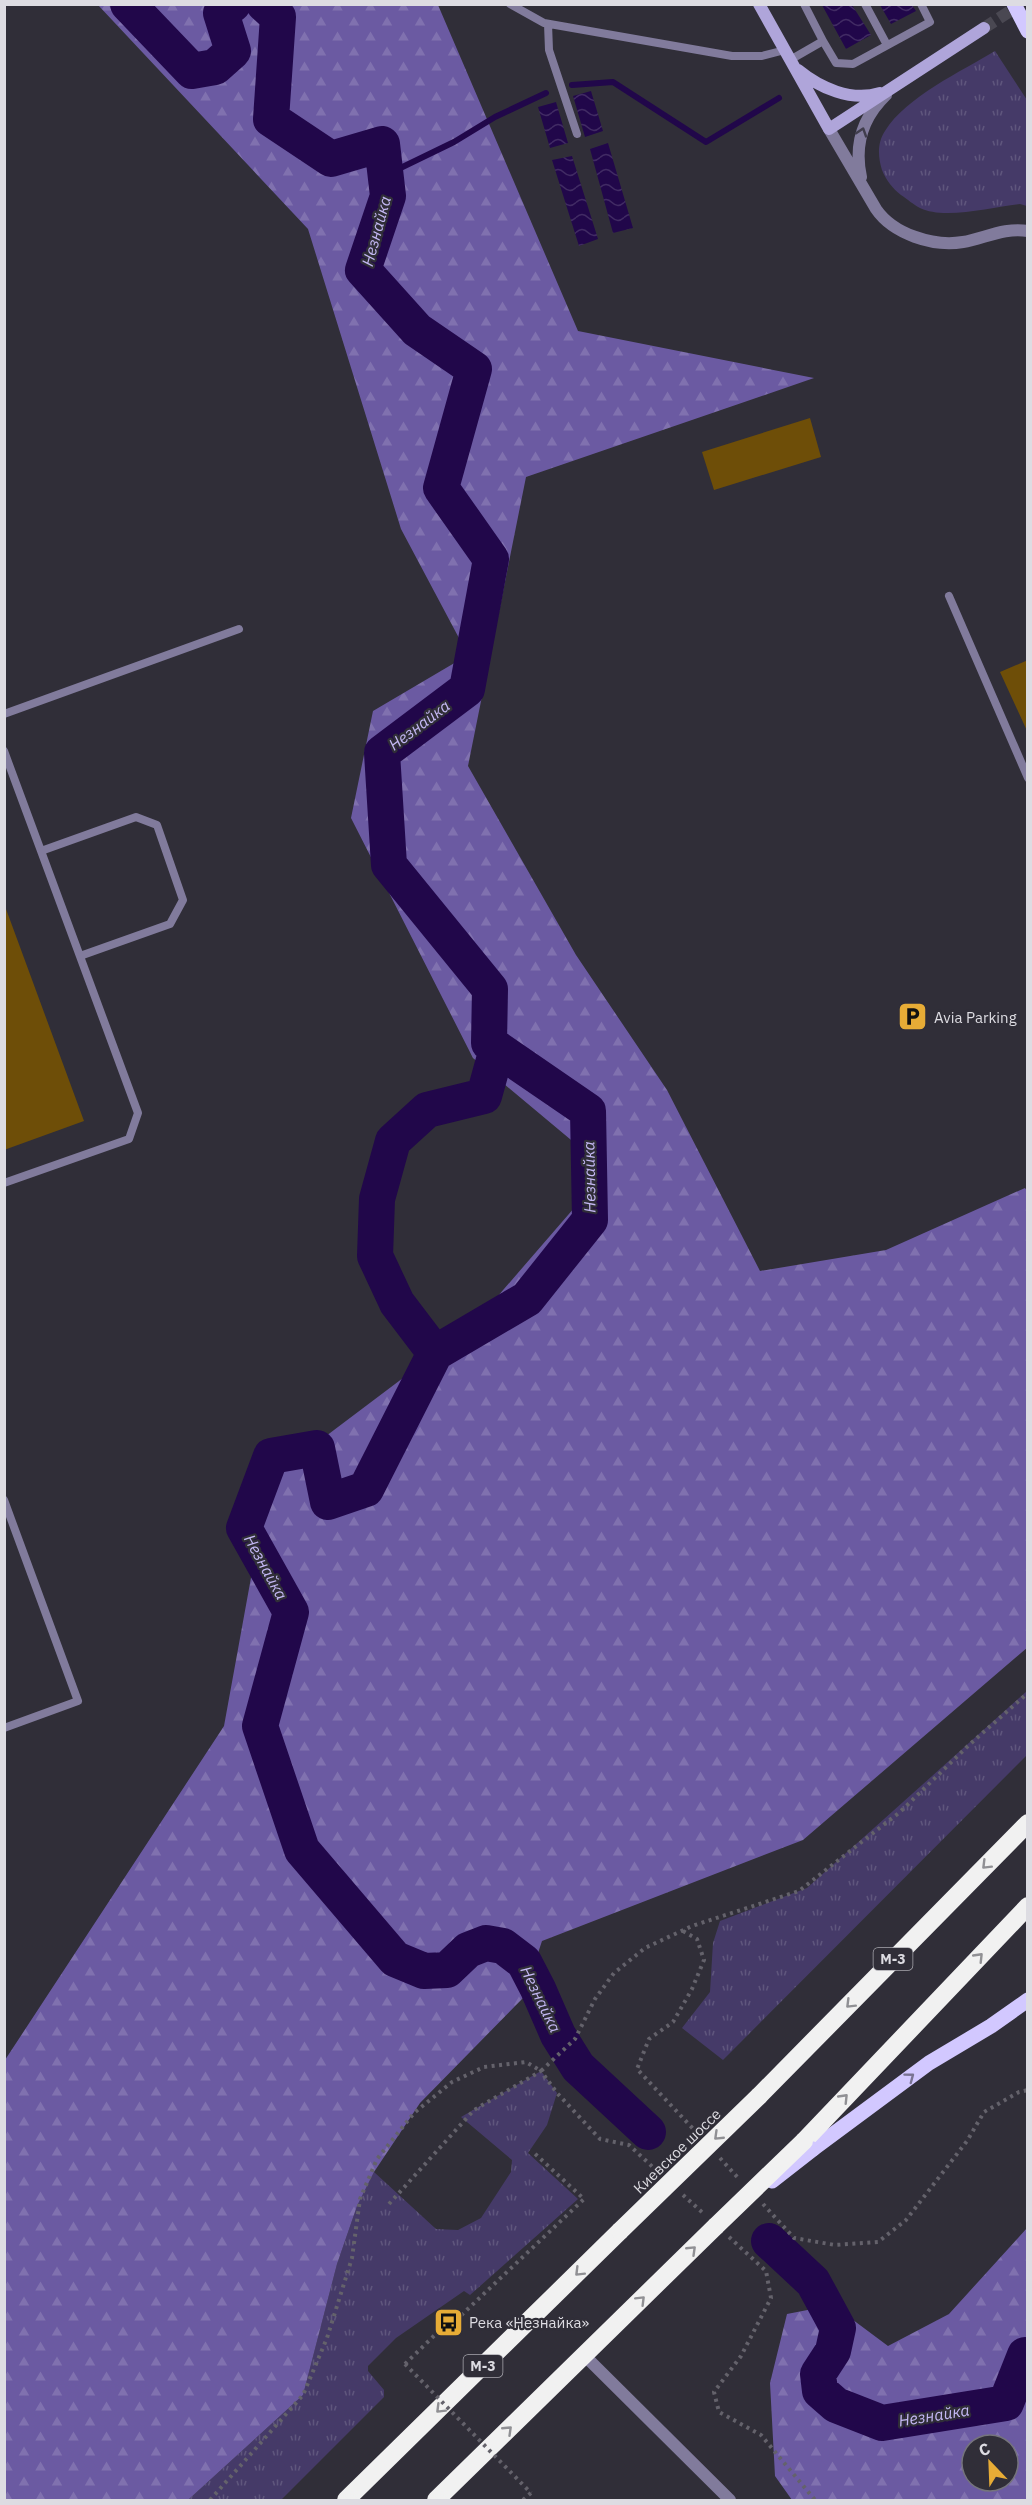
<svg xmlns="http://www.w3.org/2000/svg" width="1032" height="2505" viewBox="0 0 1032 2505" font-family="'IBM Plex Sans',sans-serif">
  <defs>
    <pattern id="grass-tufts" width="24" height="20" patternUnits="userSpaceOnUse" patternTransform="scale(1.5)"><rect width="24" height="20" fill="#453a68"/><path d="M3 7l-1-3M5 7V3M7 7l1-3M15 17l-1-3M17 17v-4M19 17l1-3" fill="none" stroke="#5f567d"/></pattern>
    <pattern id="forest-firs" width="22" height="20" patternUnits="userSpaceOnUse" patternTransform="scale(1.5)"><rect width="22" height="20" fill="#6b5aa2"/><path d="M5 1l3.5 6h-7zM16 11l3.5 6h-7z" fill="#8071af"/></pattern>
    <pattern id="water-waves" width="16" height="10" patternUnits="userSpaceOnUse" patternTransform="scale(1.5)"><rect width="16" height="10" fill="#21074a"/><path d="M0 5q4-4 8 0t8 0" fill="none" stroke="#412b64"/></pattern>
  </defs>
  <rect width="100%" height="100%" fill="#302e38"/>
  <path fill="url(#grass-tufts)" d="M 995,51 L 1027,100 L 1027,206 L 1020,204 C 993,207 944,220 920,208 C 914,205 907,199 901,195 C 893,189 886,180 882,170 C 878,157 877,143 885,131 C 906,97 962,71 995,51 Z
    M 1027,1691 L 1027,1755 L 723,2060 L 682,2028 L 710,1992 L 713,1943 L 720,1921 L 807,1888 Z
    M 541,2071 L 557,2093 L 547,2125 L 528,2153 L 578,2199 L 470,2295 L 464,2291 L 396,2338 L 368,2366 L 368,2371 L 384,2390 L 384,2397 L 281,2500 L 188,2500 L 303,2395 L 337,2264 L 357,2206 L 374,2172 L 436,2229 L 458,2230 L 481,2218 L 511,2172 L 512,2160 L 461,2117 Z"/>
  <path fill="url(#forest-firs)" fill-rule="evenodd" d="M 98,5 L 438,5 L 578,331 L 814,378 L 526,477 L 468,766 L 576,955 L 667,1090 L 760,1271 L 886,1250 L 1025,1188 L 1027,1191 L 1028,1647 L 803,1840 L 542,1941 L 523,1998 L 420,2103 L 374,2172 L 357,2206 L 337,2264 L 303,2395 L 188,2500 L 5,2500 L 5,2060 L 224,1726 L 269,1479 L 472,1326 L 607,1170 L 473,1058 L 351,818 L 373,711 L 468,655 L 401,529 L 308,229 Z
    M 1027,2228 L 1027,2500 L 792,2500 L 775,2476 L 770,2383 L 787,2314 L 833,2305 L 888,2346 L 949,2314 ZM 972,2445 L 1008,2445 L 1008,2481 L 972,2481 Z"/>
  <path fill="url(#water-waves)" d="M 822,5 L 852,5 L 871,35 L 846,49 Z
    M 880,5 L 912,5 L 916,11 L 891,24 Z
    M 591,91 L 603,131 L 585,137 L 573,96 Z
    M 556,102 L 568,143 L 550,148 L 538,107 Z
    M 608,143 L 633,228 L 613,233 L 590,149 Z
    M 572,156 L 598,239 L 579,246 L 552,160 Z"/>
  <g fill="none" stroke-linecap="round" stroke-linejoin="round">
    <path stroke="#21074a" stroke-width="6" d="M 572,85 L 613,82 L 706,142 L 779,98
      M 386,175 L 454,142 L 495,117 L 546,93"/>
    <path stroke="#21074a" stroke-width="36" d="M 128,4 L 192,71 L 215,67 L 233,51 L 221,13 L 233,4
      M 264,4 L 278,17 L 271,119 L 331,159 L 382,144 L 388,196 L 363,270 L 417,330 L 474,369 L 441,488 L 491,559 L 467,689 L 382,753 L 389,865 L 490,989 L 489,1043 L 588,1111 L 590,1220 L 527,1299 L 435,1353 L 366,1489 L 328,1502 L 317,1448 L 271,1456 L 244,1528 L 291,1612 L 260,1726 L 302,1850 L 395,1959 L 424,1971 L 447,1970 L 468,1950 L 486,1943 L 503,1946 L 524,1962 L 538,1989 L 558,2035 L 578,2067 L 648,2132
      M 435,1353 L 397,1303 L 375,1256 L 377,1199 L 393,1141 L 427,1110 L 484,1096 L 497,1049
      M 769,2241 L 813,2282 L 838,2328 L 833,2351 L 818,2374 L 820,2391 L 836,2405 L 882,2423 L 1006,2403 L 1025,2355 L 1028,2356"/>
  </g>
  <path fill="#6e4e08" d="M 810,418 L 821,457 L 714,490 L 702,452 Z
    M 1028,660 L 1028,733 L 1000,672 Z
    M 4,909 L 6,909 L 84,1121 L 4,1150 Z"/>
  <g fill="none" stroke-linecap="round" stroke-linejoin="round">
    <path stroke="#4a4852" stroke-width="12" stroke-dasharray="12 6" stroke-linecap="butt" d="M 984,28 L 1021,4"/>
    <path stroke="#64626b" stroke-width="4" stroke-dasharray="3 4.5" stroke-linecap="butt" d="M 683,1931 L 697,1939 L 704,1960 L 692,1989 L 673,2022 L 649,2039 L 637,2069 L 697,2133
      M 720,2158 L 739,2179
      M 683,2195 L 704,2214
      M 389,2204 L 474,2110 L 541,2071 L 557,2093 L 600,2139 L 629,2145 L 657,2171
      M 763,2204 L 794,2238 L 835,2245 L 878,2242 L 906,2220 L 967,2141 L 984,2112 L 1019,2092 L 1028,2090
      M 729,2237 L 766,2271 L 771,2298 L 741,2356 L 714,2392 L 719,2412 L 761,2435 L 815,2500
      M 405,2364 L 439,2331 L 451,2325 L 584,2199 L 532,2151
      M 210,2500 L 303,2395 L 327,2338 L 352,2258 L 360,2199 L 377,2159 L 414,2113 L 452,2082 L 484,2067 L 526,2062 L 541,2071 L 575,2039 L 595,1999 L 614,1973 L 645,1948 L 692,1926 L 799,1891 L 900,1812 L 969,1745 L 1028,1693
      M 523,2500 L 531,2493"/>
    <path stroke="#817b9c" stroke-width="8" d="M 510,4 L 544,23 L 732,56 L 762,56 L 785,50
      M 865,4 L 887,45
      M 548,24 L 549,50 L 577,134
      M 823,41 L 836,63 L 853,64 L 930,22 L 921,4
      M 790,60 L 823,41 L 804,4
      M 949,596 L 1028,778
      M 4,714 L 239,629
      M 4,751 L 138,1113 L 129,1139 L 4,1183
      M 41,851 L 136,817 L 157,825 L 183,900 L 170,924 L 80,956
      M 4,1500 L 78,1701 L 4,1728"/>
    <path stroke="#817b9c" stroke-width="12" d="M 829,129 L 876,209 C 893,234 933,247 963,242 C 985,238 1005,227 1028,231
      M 861,177 C 854,145 862,118 886,95
      M 585,2356 L 730,2500"/>
    <path stroke="#afa5da" stroke-width="12" d="M 759,4 L 829,129 L 984,28
      M 798,70 C 820,88 851,102 880,93"/>
    <path stroke="#d2c8ff" stroke-width="15" d="M 1014,4 L 1028,31
      M 813,2149 L 929,2063 L 991,2026 L 1028,2000"/>
    <path stroke="#f1f1f1" stroke-width="18" d="M 759,2096 L 1028,1823
      M 804,2141 L 1028,1906
      M 346,2500 L 620,2231
      M 436,2500 L 716,2226"/>
    <path stroke="#64626b" stroke-width="4" stroke-dasharray="3 4.5" stroke-linecap="butt" d="M 405,2364 L 531,2493"/>
    <path stroke="#d2c8ff" stroke-width="15" d="M 772,2181 L 813,2149"/>
    <path stroke="#f1f1f1" stroke-width="18" d="M 716,2226 L 804,2141
      M 620,2231 L 759,2096"/>
  </g>
  <defs><path id="oneway-chevron" d="M-2-3.5L2.5 0L-2 3.5" fill="none" stroke-width="1.6" stroke-linecap="round" stroke-linejoin="round" transform="scale(1.5)"/></defs>
  <use stroke="#403d4c" href="#oneway-chevron" transform="translate(862 132) rotate(-72)"/>
  <g stroke="#909094">
    <use href="#oneway-chevron" transform="translate(986 1865) rotate(135)"/>
    <use href="#oneway-chevron" transform="translate(979 1957) rotate(-46)"/>
    <use href="#oneway-chevron" transform="translate(850 2004) rotate(135)"/>
    <use href="#oneway-chevron" transform="translate(844 2098) rotate(-46)"/>
    <use href="#oneway-chevron" transform="translate(718 2136) rotate(136)"/>
    <use href="#oneway-chevron" transform="translate(692 2250) rotate(-44)"/>
    <use href="#oneway-chevron" transform="translate(579 2272) rotate(135)"/>
    <use href="#oneway-chevron" transform="translate(641 2300) rotate(-45)"/>
    <use href="#oneway-chevron" transform="translate(440 2409) rotate(135)"/>
    <use href="#oneway-chevron" transform="translate(508 2430) rotate(-44)"/>
  </g>
  <use stroke="#797392" href="#oneway-chevron" transform="translate(910 2077) rotate(-37)"/>
  <defs>
    <symbol id="parking-square" viewBox="-11 -11 22 22"><rect x="-9" y="-9" width="18" height="18" rx="4" fill="#e7ac36" stroke="#302e38"/><path d="M-3.5-5.5H1a3.5 3.5 0 0 1 0 7H-1V5.5H-3.5ZM-1-3.4V-.6H.8a1.4 1.4 0 0 0 0-2.8Z" fill="#111"/></symbol>
    <symbol id="bus-square" viewBox="-11 -11 22 22"><rect x="-9" y="-9" width="18" height="18" rx="4" fill="#e7ac36" stroke="#302e38"/><path d="M-5-6H5V4H4V6H2V4H-2V6H-4V4H-5ZM-3.5-4V0h7V-4ZM-3.5 1.2v1.5H-2V1.2ZM2 1.2v1.5H3.5V1.2Z" fill="#111"/></symbol>
  </defs>
  <g fill-rule="evenodd">
    <use href="#parking-square" x="896" y="1000" width="33" height="33"/>
    <use href="#bus-square" x="432" y="2306" width="33" height="33"/>
  </g>
  <g text-anchor="middle" dominant-baseline="central" stroke-width="4.5" stroke-linejoin="round" paint-order="stroke">
    <g fill="#302e38" stroke="#a9a8af" stroke-width="1.5">
      <rect x="873.5" y="1948" width="39" height="22" rx="4.5"/>
      <rect x="463.5" y="2355" width="39" height="22" rx="4.5"/>
    </g>
    <g font-size="14" font-weight="bold" fill="#dddce2">
      <text x="893" y="1959">М-3</text>
      <text x="483" y="2366">М-3</text>
    </g>
    <g font-size="15" fill="#dddce2" stroke="#302e38" text-anchor="start">
      <text x="934" y="1017">Avia Parking</text>
      <text x="469" y="2322">Река «Незнайка»</text>
    </g>
    <g font-size="15" fill="#dddce2" stroke="#302e38">
      <text transform="translate(677 2151) rotate(-44)">Киевское шоссе</text>
    </g>
    <g font-size="16" font-style="italic" fill="#c4b8f4" stroke="#302e38">
      <text transform="translate(376 231) rotate(-75)">Незнайка</text>
      <text transform="translate(419 725) rotate(-37)">Незнайка</text>
      <text transform="translate(589 1177) rotate(-91)">Незнайка</text>
      <text transform="translate(266 1567) rotate(61)">Незнайка</text>
      <text transform="translate(541 1999) rotate(64)">Незнайка</text>
      <text transform="translate(934 2415) rotate(-9)">Незнайка</text>
    </g>
  </g>
  <rect width="1032" height="2505" fill="none" stroke="#dddce2" stroke-width="12"/>
  <g transform="translate(990 2463) rotate(337)"><circle r="28" fill="#302e38" stroke="#75747c" stroke-width="1.5"/>
  <path d="M0-4.5L10 22L0 15L-10 22Z" fill="#e7ac36"/>
  <text y="-9" font-size="16" font-weight="bold" text-anchor="middle" fill="#dddce2">С</text>
  </g>
</svg>
